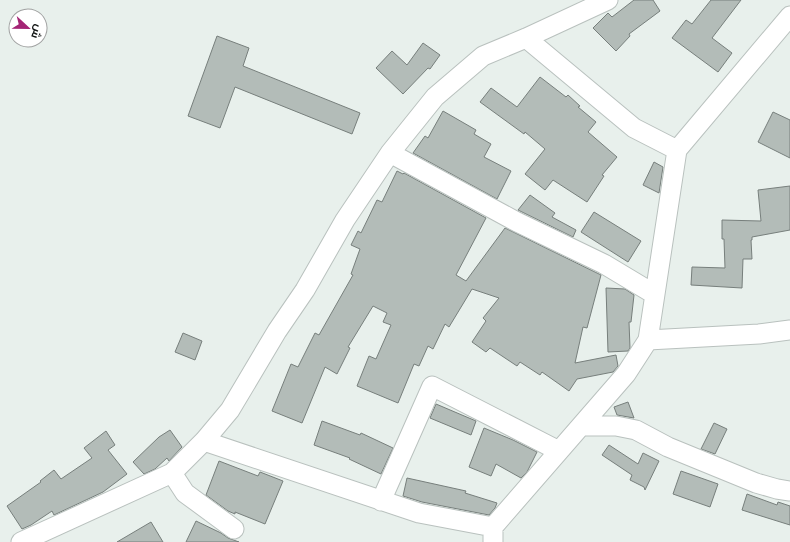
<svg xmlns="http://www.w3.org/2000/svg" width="790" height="542" viewBox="0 0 790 542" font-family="'Exo 2',Cairo,sans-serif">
  <rect width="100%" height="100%" fill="#e8f0ec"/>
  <path fill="#b3bcb8" stroke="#777f7c" d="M 634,0 L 653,0 L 660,11 L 629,34 L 630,36 L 616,51 L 593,28 L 608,13 L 612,17 Z
    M 711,0 L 741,0 L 712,38 L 732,53 L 718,72 L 672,38 L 686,20 L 692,24 Z
    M 217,36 L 249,48 L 243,66 L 360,113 L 352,134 L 235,87 L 220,128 L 188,116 Z
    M 423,43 L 440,55 L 430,69 L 428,68 L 403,94 L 376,68 L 392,51 L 407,65 Z
    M 540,77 L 566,97 L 568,95 L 580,106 L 578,107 L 596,122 L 588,132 L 617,157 L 602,175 L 604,176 L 587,202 L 553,180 L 545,190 L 525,174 L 545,149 L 525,132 L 524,134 L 480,102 L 491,88 L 517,107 Z
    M 443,111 L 476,130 L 474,134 L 491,144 L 484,157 L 511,171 L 497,199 L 413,153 L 425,136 L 428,138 Z
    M 773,112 L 790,120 L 790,158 L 758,142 Z
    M 654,162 L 663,167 L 659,193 L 643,185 Z
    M 397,171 L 403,174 L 404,173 L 486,218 L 456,275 L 466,281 L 505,228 L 601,275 L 587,328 L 583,327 L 575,363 L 616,355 L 618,366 L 613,372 L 577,379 L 569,391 L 542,372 L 540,375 L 520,362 L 517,366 L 490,348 L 486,352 L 472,342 L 486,321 L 483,318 L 499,298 L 472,289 L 449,327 L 445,324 L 433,349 L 428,346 L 419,366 L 414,364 L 398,403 L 357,386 L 369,356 L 376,359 L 391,325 L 383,322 L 387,313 L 373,306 L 348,347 L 350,348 L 337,374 L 325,367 L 302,423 L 272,411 L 291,364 L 298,367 L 315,333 L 319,335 L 353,275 L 351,274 L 360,249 L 351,245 L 358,231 L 361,233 L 377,200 L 382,202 Z
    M 790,186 L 790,230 L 752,237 L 752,240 L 751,240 L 752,259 L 743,259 L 742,288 L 691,285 L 692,267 L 725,268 L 724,239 L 722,239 L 722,220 L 761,221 L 758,190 Z
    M 530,195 L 555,213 L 552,217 L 576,230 L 573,237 L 518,210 Z
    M 594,212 L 641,241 L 628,262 L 581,232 Z
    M 606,288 L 625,289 L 634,295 L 631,322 L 629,322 L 630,348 L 628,351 L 608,352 Z
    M 183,333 L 202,341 L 195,360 L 175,352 Z
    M 628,402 L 634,418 L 617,415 L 614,407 Z
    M 436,404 L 476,421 L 471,435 L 430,418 Z
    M 322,421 L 360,435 L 361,433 L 393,448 L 381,474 L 349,459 L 350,458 L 314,445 Z
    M 714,423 L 727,429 L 715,454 L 701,449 Z
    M 484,428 L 513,440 L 537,452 L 527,472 L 521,478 L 496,464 L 491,476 L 469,467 Z
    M 170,430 L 182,447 L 169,461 L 167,458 L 155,469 L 144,474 L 133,462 L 159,437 Z
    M 106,431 L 115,445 L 108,450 L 127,474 L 103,492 L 54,515 L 52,511 L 31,525 L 22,529 L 7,506 L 41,482 L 40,481 L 54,470 L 61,479 L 92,458 L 84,448 Z
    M 609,445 L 638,464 L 643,453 L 659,461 L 645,490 L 644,487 L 630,480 L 632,475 L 602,455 Z
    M 219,461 L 258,476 L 260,472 L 283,481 L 265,524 L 235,512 L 235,514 L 228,511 L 206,495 Z
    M 681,471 L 718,484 L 710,507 L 673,494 Z
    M 407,478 L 466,491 L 465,493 L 497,503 L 495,508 L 489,515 L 422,502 L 403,496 Z
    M 747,494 L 777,505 L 778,502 L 790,506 L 790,525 L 742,510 Z
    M 196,521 L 221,533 L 228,538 L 239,542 L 186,542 Z
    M 151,522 L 163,542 L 117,542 Z"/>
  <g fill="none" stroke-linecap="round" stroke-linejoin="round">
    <defs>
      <path id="minor" d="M 526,38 L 634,128 L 677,150
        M 390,153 L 517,222 L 604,264 L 654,294
        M 648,340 L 759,334 L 790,330
        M 581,426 L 616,426 L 636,430 L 668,447 L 756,483 L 777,489 L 790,491
        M 204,441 L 419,513 L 493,527
        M 172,473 L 185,493 L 234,529
        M 381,501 L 432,386 L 559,451
        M 21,542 L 172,473 L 204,441 L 230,410 L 277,331 L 305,290 L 345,220 L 390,153 L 435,97 L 483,56 L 526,38 L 608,0
        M 493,542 L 493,527 L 626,374 L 648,340 L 677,150 L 790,16"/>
    </defs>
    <use href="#minor" stroke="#b9c1be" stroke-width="21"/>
    <use href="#minor" stroke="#fff" stroke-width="19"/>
  </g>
  <g transform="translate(28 28) rotate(112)"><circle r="19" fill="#ffffff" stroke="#a0a1a1"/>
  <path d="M0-3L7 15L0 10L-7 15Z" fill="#a42475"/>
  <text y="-6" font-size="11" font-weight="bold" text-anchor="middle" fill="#121514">ش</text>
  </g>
</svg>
